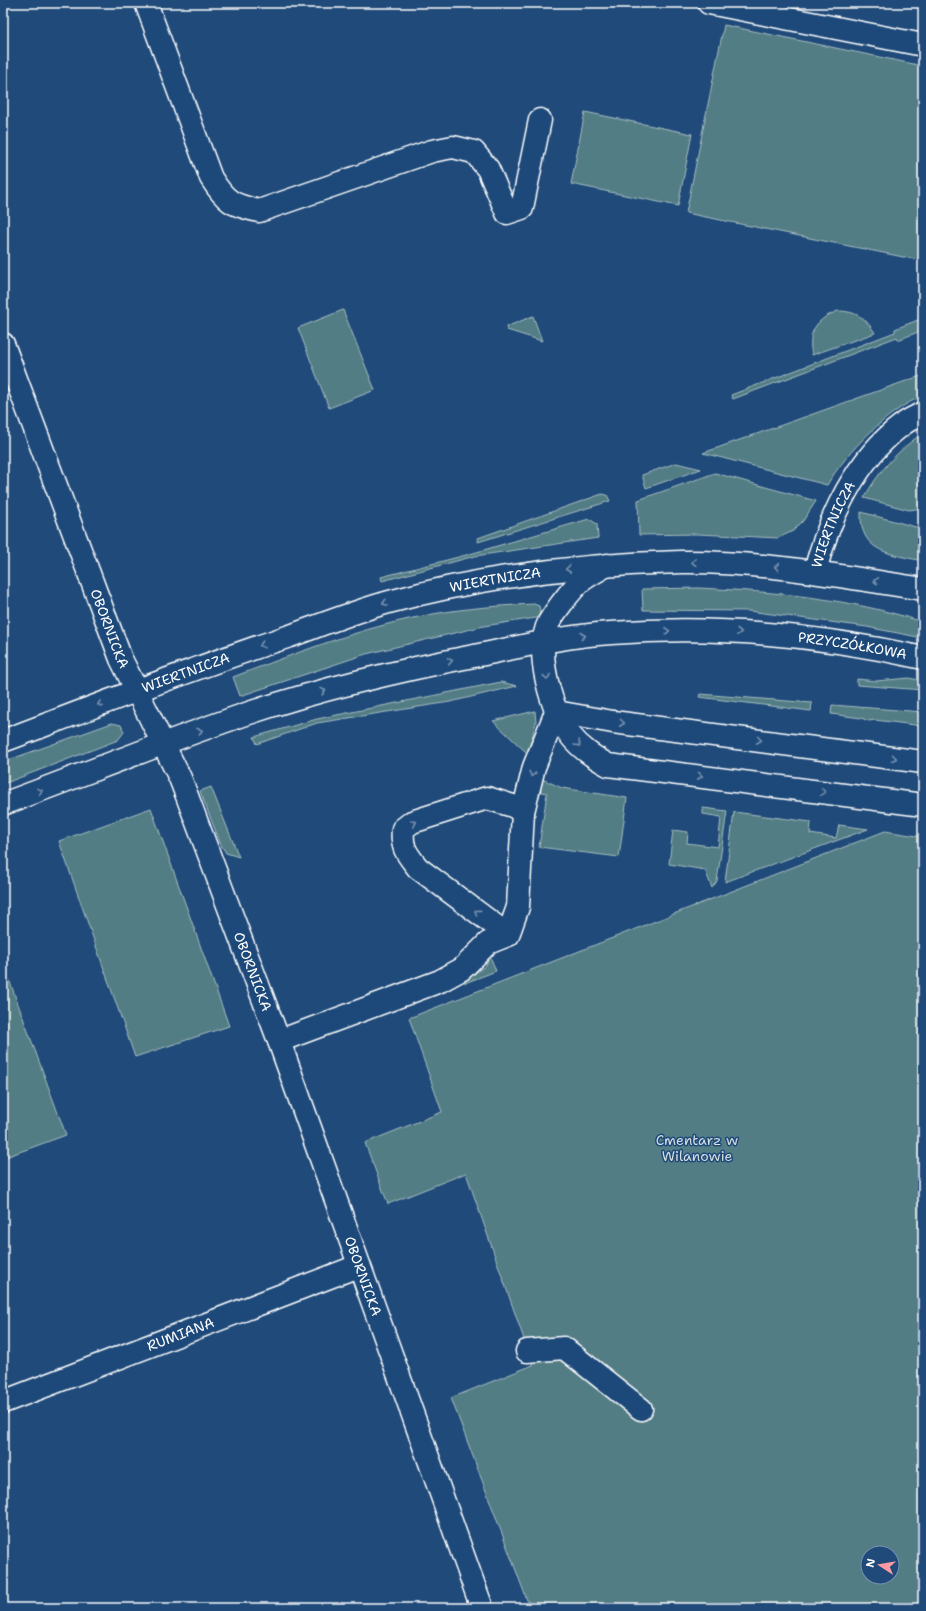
<svg xmlns="http://www.w3.org/2000/svg" width="926" height="1611" viewBox="0 0 926 1611" font-family="'Shantell Sans',sans-serif">
  <rect width="100%" height="100%" fill="#1f4a7a"/>
  <filter id="ink" filterUnits="userSpaceOnUse"><feTurbulence type="fractalNoise" baseFrequency=".025" numOctaves="2"/><feDisplacementMap in="SourceGraphic" scale="8" xChannelSelector="R" yChannelSelector="G"/><feConvolveMatrix kernelMatrix="1 2 1 2 8 2 1 2 1" color-interpolation-filters="sRGB"/></filter>
  <g filter="url(#ink)">
    <path fill="#527d84" stroke="#a8bec2" fill-rule="evenodd" d="M 724,25 L 923,66 L 923,261 L 686,213 Z
      M 585,112 L 692,134 L 678,206 L 571,184 Z
      M 343,310 L 375,390 L 329,408 L 298,328 Z
      M 838,311 C 856,311 866,318 875,333 L 812,355 C 807,332 816,319 838,311 Z
      M 533,316 L 542,341 L 507,330 L 506,327 Z
      M 923,318 L 923,330 L 898,340 L 897,337 L 733,399 L 731,395 L 895,332 L 895,329 Z
      M 923,375 L 923,396 C 888,409 846,453 827,485 L 703,453 Z
      M 923,433 L 923,508 L 909,510 L 864,498 C 878,472 899,449 923,433 Z
      M 676,463 L 701,469 L 646,488 L 642,475 Z
      M 715,473 L 816,501 L 803,521 L 793,531 L 778,538 L 698,534 L 639,535 L 638,500 Z
      M 602,494 L 607,495 L 610,501 L 478,542 L 478,538 Z
      M 861,512 L 923,529 L 923,561 C 891,554 859,553 861,512 Z
      M 589,519 L 597,524 L 598,538 L 475,556 L 382,581 L 381,577 L 470,554 Z
      M 699,588 C 777,592 848,598 923,622 L 923,638 L 867,627 L 749,611 L 643,610 L 642,589 Z
      M 534,604 L 539,606 L 540,610 L 539,616 L 536,618 L 484,626 L 366,654 L 240,696 L 233,677 C 292,655 352,631 413,618 C 453,609 493,606 534,604 Z
      M 909,678 L 923,681 L 923,690 L 857,685 L 857,679 L 876,681 Z
      M 501,682 L 517,686 L 450,702 L 317,723 L 257,744 L 254,737 L 317,719 Z
      M 700,694 L 812,703 L 811,711 L 699,697 Z
      M 832,705 L 923,712 L 923,726 L 875,720 L 869,721 L 861,718 L 831,714 Z
      M 535,711 L 536,722 L 528,754 L 493,721 Z
      M 112,723 L 121,725 L 124,732 L 118,740 L 3,784 L 3,762 Z
      M 540,778 L 562,788 L 627,798 L 619,857 L 539,847 L 547,793 L 537,791 Z
      M 211,787 L 239,857 L 226,853 L 221,845 L 200,791 Z
      M 151,808 L 229,1026 L 135,1057 L 59,841 Z
      M 703,808 L 727,811 L 717,881 L 712,888 L 705,870 L 669,864 L 673,830 L 688,832 L 687,843 L 718,847 L 721,817 L 703,814 Z
      M 734,812 L 811,822 L 810,834 L 836,838 L 839,825 L 868,829 L 725,882 Z
      M 885,831 L 923,837 L 923,1608 L 530,1608 L 451,1398 L 533,1365 L 466,1173 L 388,1204 L 365,1143 L 442,1112 L 409,1018 ZM 868,1553 L 892,1553 L 892,1577 L 868,1577 Z
      M 490,956 L 496,971 L 465,983 L 466,980 L 485,966 Z
      M 3,963 L 66,1135 L 3,1158 Z"/>
    <g fill="none" stroke-linecap="round" stroke-linejoin="round">
      <defs>
        <g id="minor">
          <path d="M 146,3 L 211,178 C 226,202 232,205 259,211 L 432,151 L 453,147 L 474,152 L 488,169 L 507,213 L 522,208 L 540,120"/>
          <path d="M 709,3 L 923,45"/>
          <path id="s1" d="M 3,344 L 121,659 L 180,778 L 187,796 L 279,1041 L 482,1608"/>
          <path d="M 607,565 C 599,570 589,575 581,581 C 571,590 556,610 549,622 C 534,652 551,710 570,735 C 581,749 594,757 608,765 L 923,805"/>
          <path id="s2" d="M 815,571 C 829,518 856,459 902,425 C 908,420 916,417 923,413"/>
          <path d="M 556,712 L 613,722 L 923,762"/>
          <path d="M 508,935 L 418,868 C 407,854 401,848 403,829 L 412,822 L 487,798 L 513,806 L 523,812"/>
          <path d="M 279,1041 L 440,981 L 462,969 L 488,943 L 508,935 L 518,907 L 523,812 L 534,767 L 556,712"/>
          <path d="M 527,1351 L 564,1348 L 641,1409"/>
          <path id="s3" d="M 3,1402 L 358,1266"/>
        </g>
        <g id="major">
          <path id="s4" d="M 3,741 C 98,705 193,668 290,636 C 323,624 356,611 389,602 C 485,576 582,564 681,562 C 763,561 843,577 923,589"/>
          <path id="s5" d="M 3,804 C 85,774 166,741 249,713 C 324,688 401,670 479,655 C 523,646 566,636 611,633 C 715,625 821,635 923,658"/>
        </g>
      </defs>
      <use href="#minor" stroke="#fff" stroke-width="25"/>
      <use href="#major" stroke="#fff" stroke-width="25"/>
      <use href="#minor" stroke="#1f4a7a" stroke-width="22"/>
      <use href="#major" stroke="#1f4a7a" stroke-width="22"/>
    </g>
    <defs><path id="oneway-chevron" d="M-2-3.5L2.5 0L-2 3.5" fill="none" stroke-width="1.6" stroke-linecap="round" stroke-linejoin="round"/></defs>
    <g stroke="#7992af">
      <use href="#oneway-chevron" transform="translate(694 562) rotate(-178)"/>
      <use href="#oneway-chevron" transform="translate(777 567) rotate(-174)"/>
      <use href="#oneway-chevron" transform="translate(568 569) rotate(174)"/>
      <use href="#oneway-chevron" transform="translate(876 581) rotate(-171)"/>
      <use href="#oneway-chevron" transform="translate(385 603) rotate(163)"/>
      <use href="#oneway-chevron" transform="translate(667 631) rotate(-1)"/>
      <use href="#oneway-chevron" transform="translate(739 632) rotate(3)"/>
      <use href="#oneway-chevron" transform="translate(583 636) rotate(-6)"/>
      <use href="#oneway-chevron" transform="translate(262 645) rotate(161)"/>
      <use href="#oneway-chevron" transform="translate(450 661) rotate(-11)"/>
      <use href="#oneway-chevron" transform="translate(547 677) rotate(80)"/>
      <use href="#oneway-chevron" transform="translate(323 691) rotate(-16)"/>
      <use href="#oneway-chevron" transform="translate(100 704) rotate(160)"/>
      <use href="#oneway-chevron" transform="translate(622 723) rotate(7)"/>
      <use href="#oneway-chevron" transform="translate(200 731) rotate(-20)"/>
      <use href="#oneway-chevron" transform="translate(759 740) rotate(7)"/>
      <use href="#oneway-chevron" transform="translate(578 744) rotate(47)"/>
      <use href="#oneway-chevron" transform="translate(894 758) rotate(7)"/>
      <use href="#oneway-chevron" transform="translate(532 774) rotate(104)"/>
      <use href="#oneway-chevron" transform="translate(700 776) rotate(7)"/>
      <use href="#oneway-chevron" transform="translate(40 791) rotate(-20)"/>
      <use href="#oneway-chevron" transform="translate(823 792) rotate(7)"/>
      <use href="#oneway-chevron" transform="translate(414 823) rotate(-26)"/>
      <use href="#oneway-chevron" transform="translate(477 912) rotate(-143)"/>
    </g>
  </g>
  <g text-anchor="middle" dominant-baseline="central" stroke-width="3" stroke-linejoin="round" paint-order="stroke">
    <g font-size="14" fill="#fff" stroke="#1f4a7a">
      <text stroke="none"><textPath href="#s2" startOffset="50">WIERTNICZA</textPath></text>
      <text stroke="none"><textPath href="#s4" startOffset="519">WIERTNICZA</textPath></text>
      <text stroke="none"><textPath href="#s1" startOffset="304">OBORNICKA</textPath></text>
      <text stroke="none"><textPath href="#s5" startOffset="876">PRZYCZÓŁKOWA</textPath></text>
      <text stroke="none"><textPath href="#s4" startOffset="195">WIERTNICZA</textPath></text>
      <text stroke="none"><textPath href="#s1" startOffset="676">OBORNICKA</textPath></text>
      <text stroke="none"><textPath href="#s1" startOffset="1000">OBORNICKA</textPath></text>
      <text stroke="none"><textPath href="#s3" startOffset="190">RUMIANA</textPath></text>
    </g>
    <g font-size="14" fill="#d4dee0" stroke="#1f4a7a">
      <text x="697" y="1140">Cmentarz w<tspan x="697" dy="16">Wilanowie</tspan></text>
    </g>
  </g>
  <rect width="926" height="1611" fill="none" stroke="#1f4a7a" stroke-width="16"/>
  <rect x="8" y="8" width="910" height="1595" fill="none" stroke="#fff" stroke-width="1.5" filter="url(#ink)"/>
  <g transform="translate(880 1565) rotate(282)"><circle r="19" fill="#1f4a7a" stroke="#7992af"/>
  <path d="M0-3L7 15L0 10L-7 15Z" fill="#ff9aa2"/>
  <text y="-6" font-size="11" font-weight="bold" text-anchor="middle" fill="#ffffff">N</text>
  </g>
</svg>
